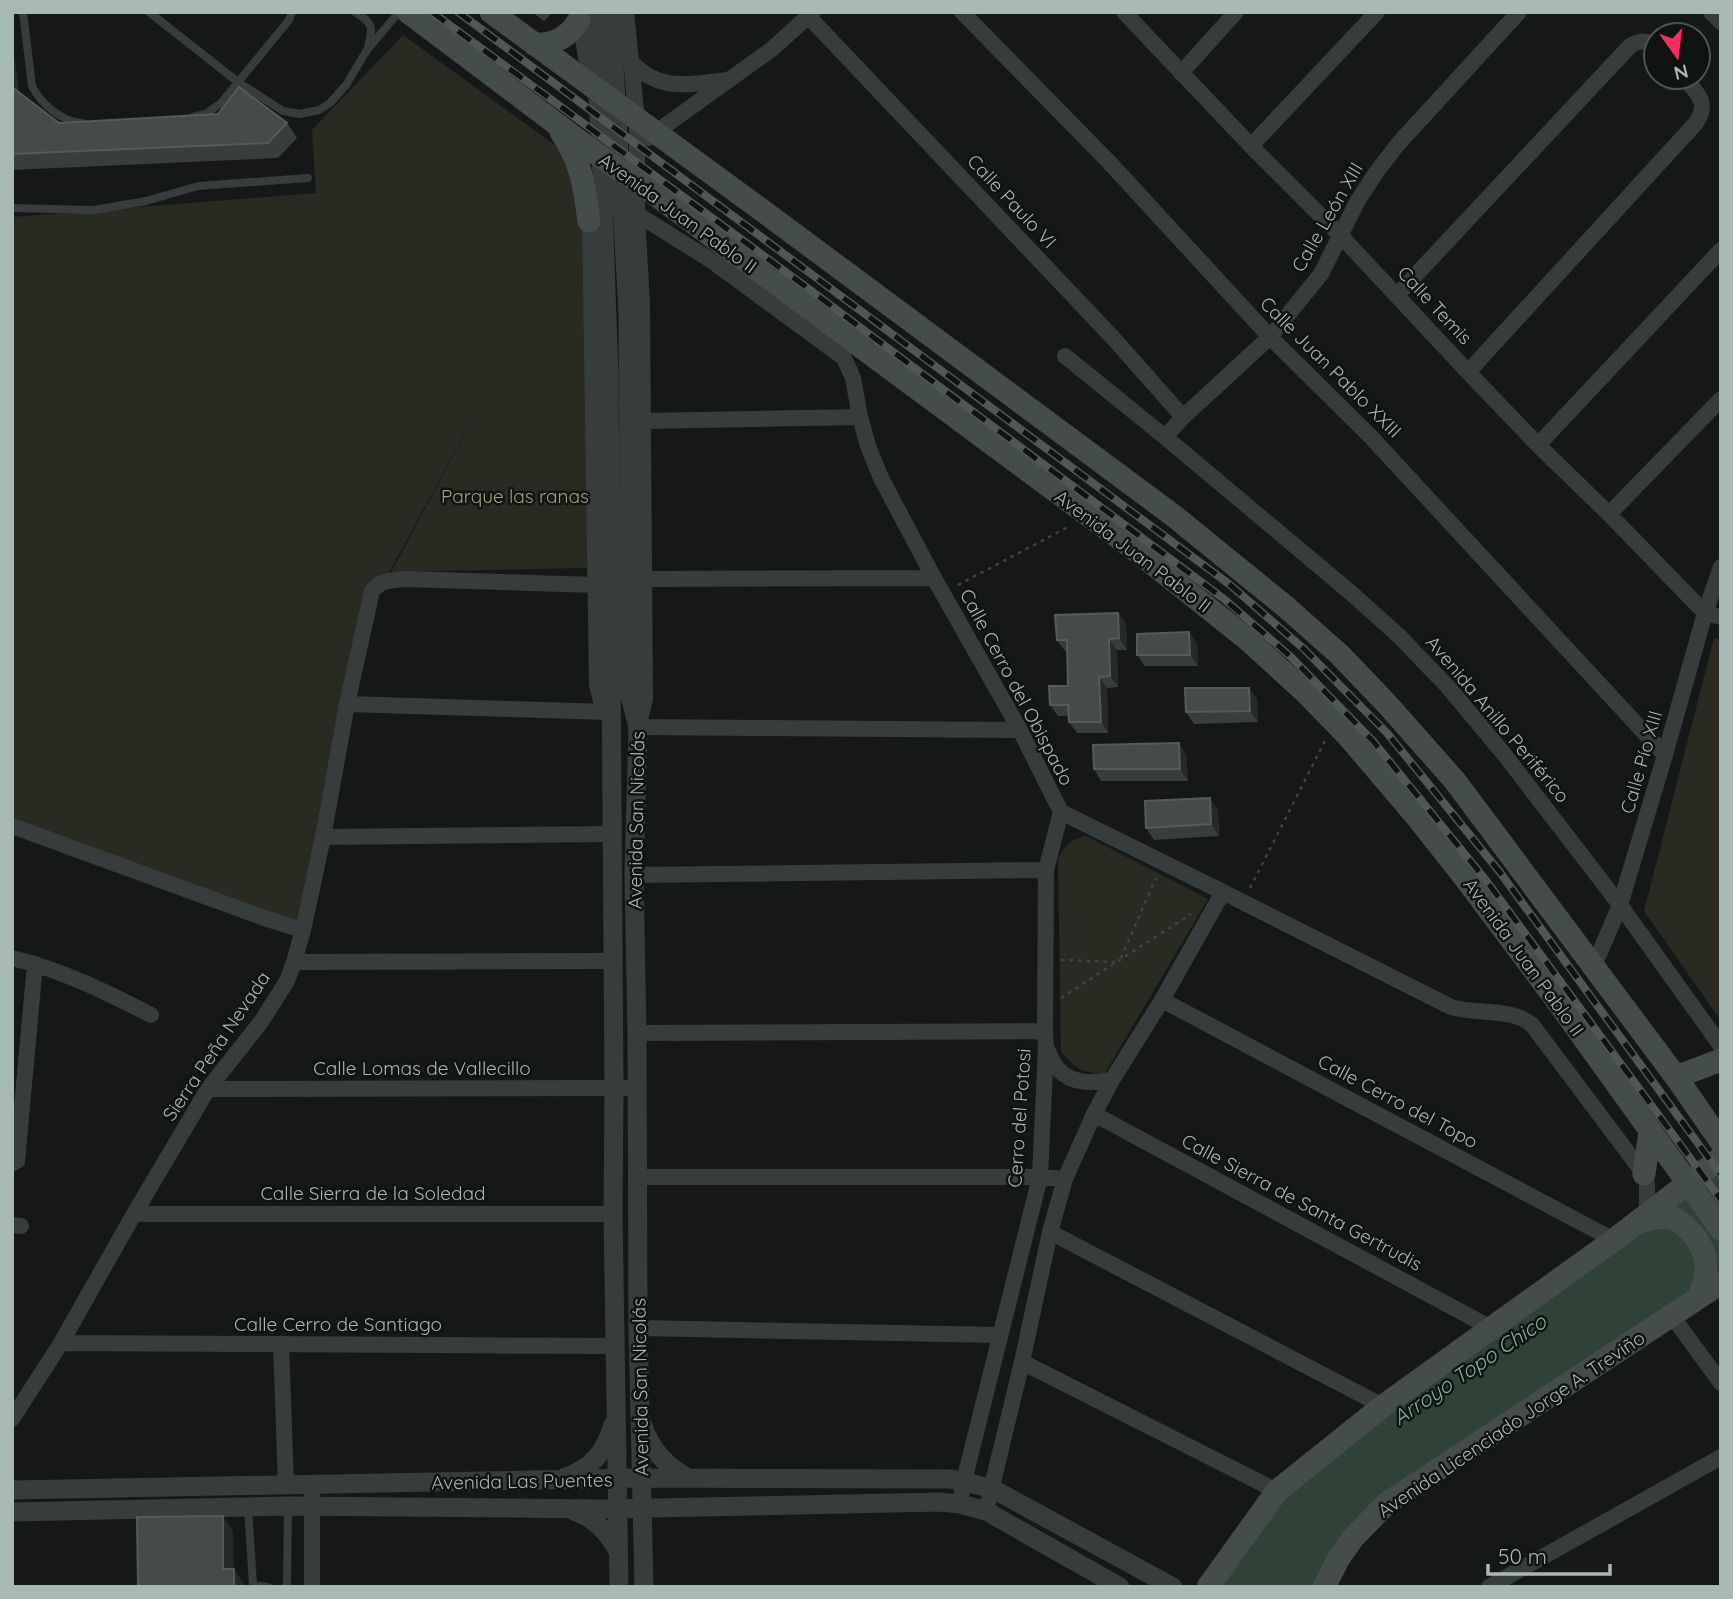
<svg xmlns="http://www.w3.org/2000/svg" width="1733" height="1599" viewBox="0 0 1733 1599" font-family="Quicksand,sans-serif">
  <rect width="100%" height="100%" fill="#161818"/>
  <path fill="#292b22" d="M 403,35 L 570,156 L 591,202 L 588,568 L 391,572 L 489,389 L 384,582 L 368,603 L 347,704 L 297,919 L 257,909 L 12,822 L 12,217 L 316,193 L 312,130 Z
    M 1714,638 L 1721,640 L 1721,1021 L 1644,911 Z
    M 1086,836 L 1208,899 L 1105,1073 C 1084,1074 1074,1068 1061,1051 L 1058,860 C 1064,845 1070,840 1086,836 Z"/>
  <path fill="#2e4238" d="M 1721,1169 L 1721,1273 L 1387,1503 L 1324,1587 L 1210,1587 L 1277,1491 Z"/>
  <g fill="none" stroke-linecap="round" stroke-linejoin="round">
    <path stroke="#3d4443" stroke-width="2.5" stroke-dasharray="3.5 5" stroke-linecap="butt" d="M 958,585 L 1070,526
      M 1250,888 L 1325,741
      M 1121,958 L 1156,878
      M 1061,960 L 1117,962
      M 1061,998 L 1191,914"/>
    <path stroke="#373d3d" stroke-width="8" d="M 23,12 L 32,86 C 41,104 62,122 82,123
      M 149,12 L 238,82 L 283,111 L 300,114 L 319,110 L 330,103 L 346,85 L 367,50 L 399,12
      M 355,12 C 374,24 373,26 368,47
      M 193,117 L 207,113 L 221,103 L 289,20 L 292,12
      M 12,208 L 94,210 L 146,201 L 198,186 L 308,178
      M 248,1508 L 253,1585
      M 253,1587 L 253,1585 L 268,1587
      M 285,1587 L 287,1584 L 288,1506"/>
    <path stroke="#373d3d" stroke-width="16" d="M 626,12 L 637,119 L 637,214 L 642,304 L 645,699 L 638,727 L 1020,730
      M 962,12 L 1109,162 L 1270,337 L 1371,437 L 1665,755
      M 1124,12 L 1251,146 L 1341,236 L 1468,372 L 1538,445 L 1609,514 L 1705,613 L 1721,617
      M 1711,12 L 1721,22
      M 579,14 L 589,75
      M 809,17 L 1115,340 L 1183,417
      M 630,61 C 660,93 689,84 728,80
      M 1181,73 L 1236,12
      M 648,138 L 772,49 L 813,12
      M 1251,146 L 1377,12
      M 614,207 L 637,214 L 712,261 L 844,358 L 853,378 L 860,417 L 868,446 L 881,478 L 934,578 L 1020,730 L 1061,812 L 1223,892 L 1451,1007 C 1476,1015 1514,1007 1533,1026 L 1644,1174 L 1647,1184 L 1647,1214
      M 590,212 L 597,685 L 602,705 L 611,712
      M 1397,295 L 1630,46 C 1640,40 1648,39 1656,48
      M 1065,356 L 1165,437 L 1350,592 L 1399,636 L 1448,687 L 1504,754 L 1620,905 L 1721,1046
      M 1468,372 L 1696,123 C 1710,102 1697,93 1683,77
      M 644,421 L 860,417
      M 1165,437 L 1183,417 L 1270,337 L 1321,274 L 1357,202 L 1375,174 L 1398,144 L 1519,12
      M 1538,445 L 1721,250
      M 1609,514 L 1721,399
      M 645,579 L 934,578
      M 347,704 L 611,712
      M 12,826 L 264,918 L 303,930
      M 323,837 L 612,834
      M 634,875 L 1046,870
      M 12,958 C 62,970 106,992 151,1015
      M 294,962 L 613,961
      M 1594,966 L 1620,905 L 1665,755 L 1705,613 L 1721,567
      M 1162,1000 L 1614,1240
      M 637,1033 L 1045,1031
      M 1047,1049 C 1050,1056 1053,1064 1058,1069 C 1072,1085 1094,1083 1112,1080
      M 208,1089 L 636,1088
      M 1094,1114 L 1491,1328
      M 12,1164 L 17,1161 L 35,964
      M 637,1177 L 1040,1177 L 1065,1179
      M 134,1214 L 613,1214
      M 12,1225 L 21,1226
      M 1050,1232 L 1383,1406
      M 1672,1316 L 1721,1383
      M 638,1328 L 1000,1335
      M 61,1343 L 614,1346
      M 281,1344 L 286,1485
      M 1022,1362 L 1277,1491
      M 12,1419 L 61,1343 L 134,1214 L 208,1089 L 261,1022 L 287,981 L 294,962 L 303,930 L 323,837 L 347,704 L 372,591 C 381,580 392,580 405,579 L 596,585
      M 960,1504 L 964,1481 L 1040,1177 L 1046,1047 L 1045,1031 L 1046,870 L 1061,812
      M 986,1511 L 1022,1362 L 1050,1232 L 1065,1179 L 1094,1114 L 1112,1080 L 1162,1000 L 1223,892
      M 312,1587 L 312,1484
      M 1489,1587 L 1721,1457"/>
    <path stroke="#373d3d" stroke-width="19" d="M 593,12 L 601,149 L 609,374 L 614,1089 L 613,1214 L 619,1587
      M 611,12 L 628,312 L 630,696 L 638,727 L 634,875 L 637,1033 L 638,1328 L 644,1587
      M 643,1426 C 651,1450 666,1466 688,1478
      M 565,1477 C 592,1469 605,1451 613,1425
      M 12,1490 L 642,1478 L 951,1479 L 991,1488 L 1173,1587
      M 574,1511 C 596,1519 607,1532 618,1551
      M 12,1512 L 288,1506 L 602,1509 L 939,1502 L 960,1504 L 986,1511 L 1120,1587"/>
    <path stroke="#454d4c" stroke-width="23" d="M 408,12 L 595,153 L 637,181 L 1138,552 L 1247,639 L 1304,691 L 1348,736 L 1417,817 L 1466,879 L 1555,998 L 1721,1229
      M 491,12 L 763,211 L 1174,516 L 1286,607 L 1339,654 L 1387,704 L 1455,781 L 1676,1077 L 1721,1142
      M 534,44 C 554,45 568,38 579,20
      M 561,132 C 582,163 584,185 589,221
      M 1676,1077 L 1721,1060
      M 1644,1174 L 1650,1132
      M 1640,1222 C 1650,1219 1663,1215 1673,1218 C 1679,1220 1686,1227 1690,1231 C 1710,1253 1709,1271 1699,1297
      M 1208,1587 L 1277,1491 L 1383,1406 L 1614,1240 L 1721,1158
      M 1324,1587 L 1339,1558 L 1353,1538 L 1387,1503 L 1721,1283"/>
    <defs>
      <path id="rail" d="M 432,12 L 802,284 L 1224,599 L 1291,657 L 1372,740 L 1485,879 L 1721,1200
        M 458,12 L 1229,584 L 1304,649 L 1387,733 L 1499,871 L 1721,1175"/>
    </defs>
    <use href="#rail" stroke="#505857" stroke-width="8"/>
    <use href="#rail" stroke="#111313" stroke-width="5" stroke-dasharray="16" stroke-linecap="butt"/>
  </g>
  <path fill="#393d3d" d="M 532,12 L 553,12 L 544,21 Z
    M 12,43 L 19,92 L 59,123 L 287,123 L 297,138 L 278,158 L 12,170 Z
    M 1118,613 L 1126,624 L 1127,650 L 1117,650 L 1118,687 L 1107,688 L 1108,733 L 1077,733 L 1069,722 L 1069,716 L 1058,716 L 1050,705 L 1068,686 L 1067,651 L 1065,651 L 1057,640 Z
    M 1189,632 L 1197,643 L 1198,666 L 1145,666 L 1137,655 Z
    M 1249,688 L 1257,699 L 1258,722 L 1194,724 L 1186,712 Z
    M 1186,754 L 1188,781 L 1101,781 L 1094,769 Z
    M 1218,810 L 1219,836 L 1154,840 L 1146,828 Z"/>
  <path fill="#262929" d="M 12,43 L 20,100 L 12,89 Z
    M 1118,613 L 1126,624 L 1127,650 L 1119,638 Z
    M 1189,632 L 1197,643 L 1198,666 L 1190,655 Z
    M 1109,639 L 1117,650 L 1118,687 L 1110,676 Z
    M 1099,677 L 1107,688 L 1108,733 L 1101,722 Z
    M 1249,688 L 1257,699 L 1258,722 L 1250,711 Z
    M 1179,743 L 1186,754 L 1188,781 L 1180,769 Z
    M 1210,798 L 1218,810 L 1219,836 L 1211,824 Z
    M 223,1516 L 233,1531 L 234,1584 L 223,1569 Z
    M 234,1569 L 244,1584 L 244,1587 L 234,1587 Z"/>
  <path fill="#454b4a" stroke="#545c5b" stroke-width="2" d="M 12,87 L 59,123 L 218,114 L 239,87 L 287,123 L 268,143 L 12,154 Z
    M 1118,613 L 1119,638 L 1109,639 L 1110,676 L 1099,677 L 1101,722 L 1069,722 L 1068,705 L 1050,705 L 1049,686 L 1068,686 L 1067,640 L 1057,640 L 1055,615 Z
    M 1189,632 L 1190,655 L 1137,655 L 1137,634 Z
    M 1185,688 L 1249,688 L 1250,711 L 1186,712 Z
    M 1179,743 L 1180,769 L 1094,769 L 1093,745 Z
    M 1210,798 L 1211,824 L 1146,828 L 1145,801 Z
    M 223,1516 L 223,1569 L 234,1569 L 234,1587 L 138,1587 L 137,1517 Z"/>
  <g text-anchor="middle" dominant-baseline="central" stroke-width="5" stroke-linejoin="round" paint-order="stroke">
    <g font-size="19" fill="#a7b9b5" stroke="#111313">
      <text transform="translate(1012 201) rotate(47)">Calle Paulo VI</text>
      <text transform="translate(678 213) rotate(36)">Avenida Juan Pablo II</text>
      <text transform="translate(1327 217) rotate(-60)">Calle León XIII</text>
      <text transform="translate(1435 305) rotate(47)">Calle Temis</text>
      <text transform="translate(1331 367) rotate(45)">Calle Juan Pablo XXIII</text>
      <text transform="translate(1133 551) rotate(37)">Avenida Juan Pablo II</text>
      <text transform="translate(1017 687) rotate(62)">Calle Cerro del Obispado</text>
      <text transform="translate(1498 719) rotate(50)">Avenida Anillo Periférico</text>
      <text transform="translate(1641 762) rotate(-74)">Calle Pío XIII</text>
      <text transform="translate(636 820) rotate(-89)">Avenida San Nicolás</text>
      <text transform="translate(1524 957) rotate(54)">Avenida Juan Pablo II</text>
      <text transform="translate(216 1046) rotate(-56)">Sierra Peña Nevada</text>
      <text x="422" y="1068">Calle Lomas de Vallecillo</text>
      <text transform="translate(1398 1101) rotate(28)">Calle Cerro del Topo</text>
      <text transform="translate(1019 1118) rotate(-86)">Cerro del Potosi</text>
      <text x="373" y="1193">Calle Sierra de la Soledad</text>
      <text transform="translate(1302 1202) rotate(28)">Calle Sierra de Santa Gertrudis</text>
      <text x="338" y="1324">Calle Cerro de Santiago</text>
      <text transform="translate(640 1387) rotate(-91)">Avenida San Nicolás</text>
      <text transform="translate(1511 1424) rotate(-34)">Avenida Licenciado Jorge A. Treviño</text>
      <text transform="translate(522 1481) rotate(-1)">Avenida Las Puentes</text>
    </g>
    <g font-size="19" fill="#9fa47d" stroke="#111313">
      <text x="515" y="496">Parque las ranas</text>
    </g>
    <g font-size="21" font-style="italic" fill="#7db59c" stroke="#111313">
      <text transform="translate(1469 1369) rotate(-34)">Arroyo Topo Chico</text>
    </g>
  </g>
  <rect width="1733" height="1599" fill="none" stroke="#a7b9b5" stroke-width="28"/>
  <g transform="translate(1677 56) rotate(166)"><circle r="33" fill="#111313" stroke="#4d5554" stroke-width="2"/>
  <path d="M0-5L12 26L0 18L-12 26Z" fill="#fa2c61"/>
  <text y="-10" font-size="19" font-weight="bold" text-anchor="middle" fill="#a7b9b5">N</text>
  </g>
  <path d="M1488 1564v10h122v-10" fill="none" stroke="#a7b9b5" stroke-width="3.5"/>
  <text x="1498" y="1564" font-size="21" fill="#a7b9b5" stroke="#111313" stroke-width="5" paint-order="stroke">50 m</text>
</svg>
